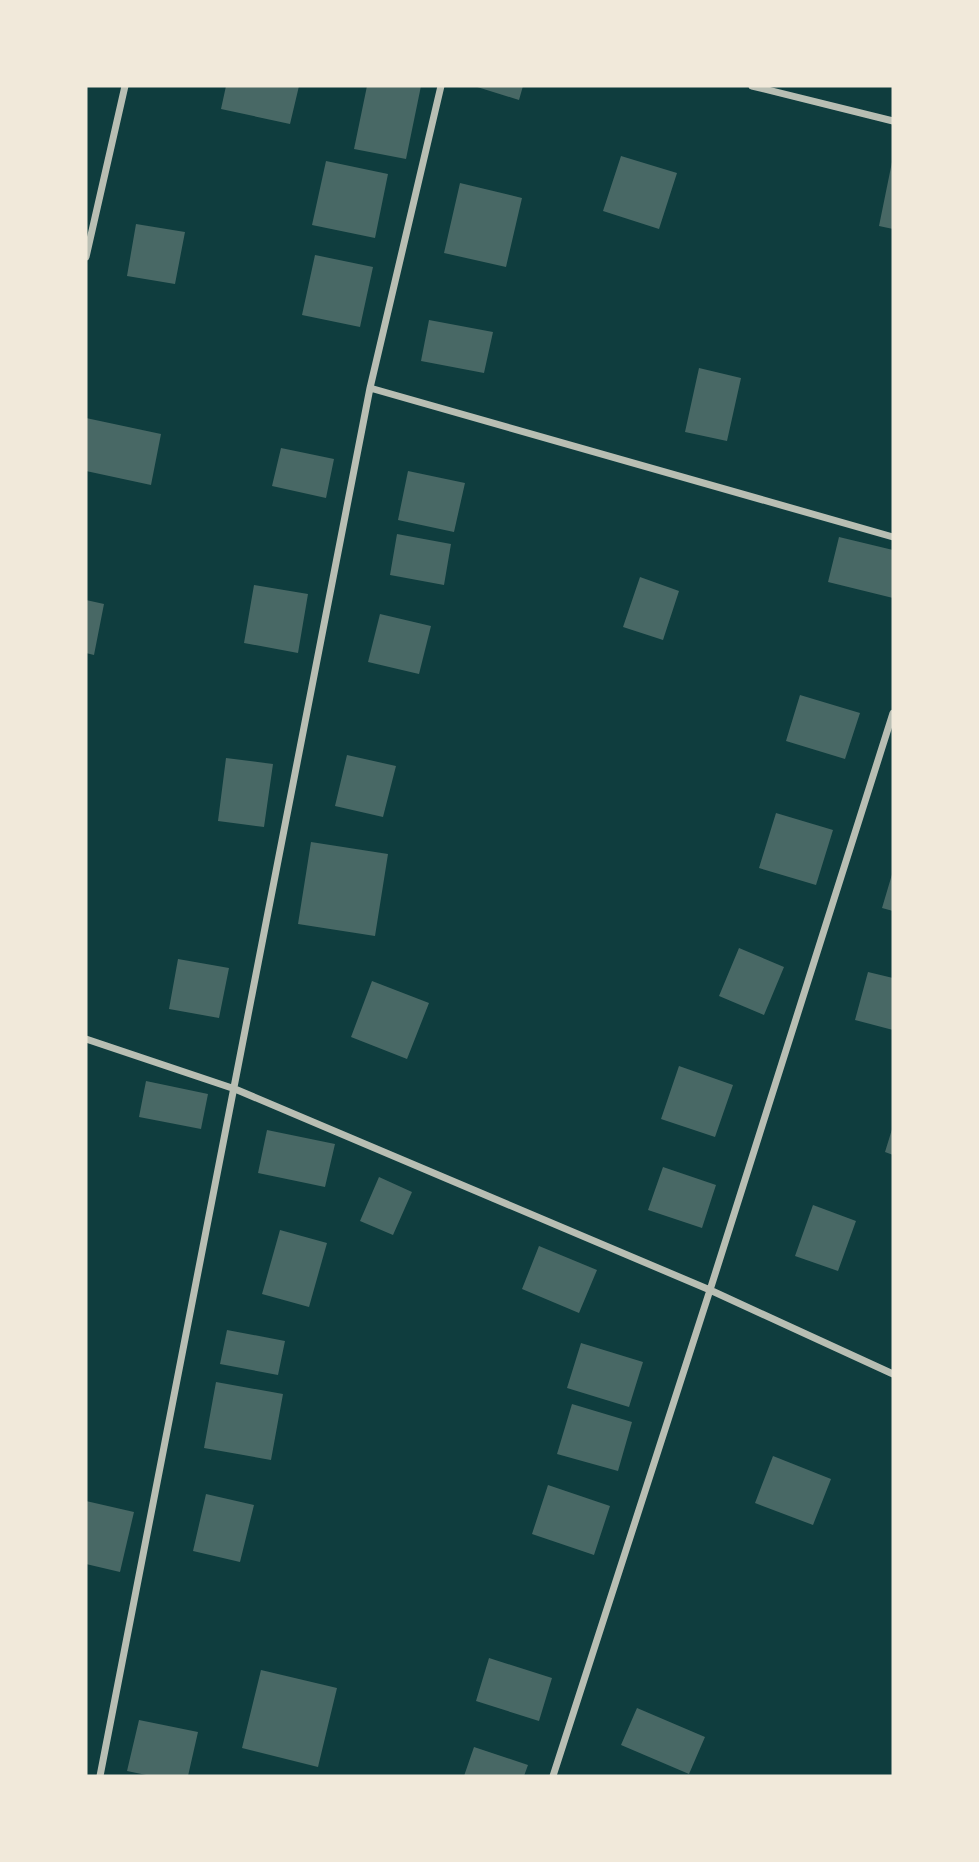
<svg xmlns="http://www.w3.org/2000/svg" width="979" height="1862" viewBox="0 0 979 1862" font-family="'Open Sans',sans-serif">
  <rect width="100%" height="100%" fill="#0f3d3e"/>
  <path fill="#486865" d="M 226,86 L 299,86 L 290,124 L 221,109 Z
    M 367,86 L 421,86 L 406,159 L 354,149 Z
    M 474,86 L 523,86 L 519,100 Z
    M 621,156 L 677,173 L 659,229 L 603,211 Z
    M 326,161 L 388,174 L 375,238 L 312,225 Z
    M 892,162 L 893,162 L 893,229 L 879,226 Z
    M 460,183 L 522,198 L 506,267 L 444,253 Z
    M 136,224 L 185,232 L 175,284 L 127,276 Z
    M 315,255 L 373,267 L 360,327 L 302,315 Z
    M 429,320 L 493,332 L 484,373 L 421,361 Z
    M 699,368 L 741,378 L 727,441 L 685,432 Z
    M 86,418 L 161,434 L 151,485 L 86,471 Z
    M 281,448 L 334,459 L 326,498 L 272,486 Z
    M 408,471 L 465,483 L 454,532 L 398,520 Z
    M 397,534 L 451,544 L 444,585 L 390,575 Z
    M 839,537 L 893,550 L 893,598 L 828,582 Z
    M 640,577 L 679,591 L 663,640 L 623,627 Z
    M 254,585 L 308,594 L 298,653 L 244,643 Z
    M 86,600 L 104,604 L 94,655 L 86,653 Z
    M 380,614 L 431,626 L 419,674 L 368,662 Z
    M 800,695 L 860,713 L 845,759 L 786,741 Z
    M 347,755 L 396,766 L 383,817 L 335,806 Z
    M 226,758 L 273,764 L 264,827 L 218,821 Z
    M 776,813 L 833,830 L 816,885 L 759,868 Z
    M 311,842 L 388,854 L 375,936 L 298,924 Z
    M 893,871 L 893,911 L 882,908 Z
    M 739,948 L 784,967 L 764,1015 L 719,996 Z
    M 178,959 L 229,968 L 219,1018 L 169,1009 Z
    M 868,972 L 893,978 L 893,1030 L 855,1020 Z
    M 372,981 L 429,1003 L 407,1059 L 351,1037 Z
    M 679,1066 L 733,1085 L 715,1137 L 661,1119 Z
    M 146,1081 L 208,1094 L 201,1129 L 139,1117 Z
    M 893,1126 L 893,1155 L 885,1152 Z
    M 267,1130 L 335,1144 L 325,1187 L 258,1173 Z
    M 663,1167 L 716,1185 L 702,1228 L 648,1210 Z
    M 379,1177 L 412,1192 L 393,1235 L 360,1221 Z
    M 813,1205 L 856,1221 L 838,1271 L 795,1256 Z
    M 280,1230 L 327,1243 L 309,1307 L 262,1294 Z
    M 539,1246 L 597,1270 L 579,1313 L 522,1289 Z
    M 227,1330 L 285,1341 L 278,1375 L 220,1364 Z
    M 581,1343 L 643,1362 L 629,1407 L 567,1388 Z
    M 216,1382 L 283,1394 L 271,1460 L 204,1448 Z
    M 572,1404 L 632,1422 L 618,1471 L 557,1454 Z
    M 773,1456 L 831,1479 L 813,1525 L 755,1503 Z
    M 548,1485 L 610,1506 L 594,1555 L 532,1534 Z
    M 206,1494 L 254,1505 L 240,1562 L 193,1551 Z
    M 86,1501 L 134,1512 L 120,1572 L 86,1564 Z
    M 489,1658 L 552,1678 L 539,1721 L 476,1701 Z
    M 261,1670 L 337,1688 L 318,1767 L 242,1748 Z
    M 637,1708 L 705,1737 L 689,1774 L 621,1745 Z
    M 139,1720 L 198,1732 L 188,1776 L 151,1776 L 127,1771 Z
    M 474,1747 L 528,1765 L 524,1776 L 464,1776 Z"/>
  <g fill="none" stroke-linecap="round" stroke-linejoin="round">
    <path stroke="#b8beb3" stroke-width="7" d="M 752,86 L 893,121
      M 86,257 L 125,86
      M 370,388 L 893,537
      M 86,1039 L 235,1089 L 710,1290 L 893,1374
      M 100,1776 L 370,388 L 441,86
      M 553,1776 L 710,1290 L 893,713"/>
  </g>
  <rect width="979" height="1862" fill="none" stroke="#f1e9da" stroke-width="175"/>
</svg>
